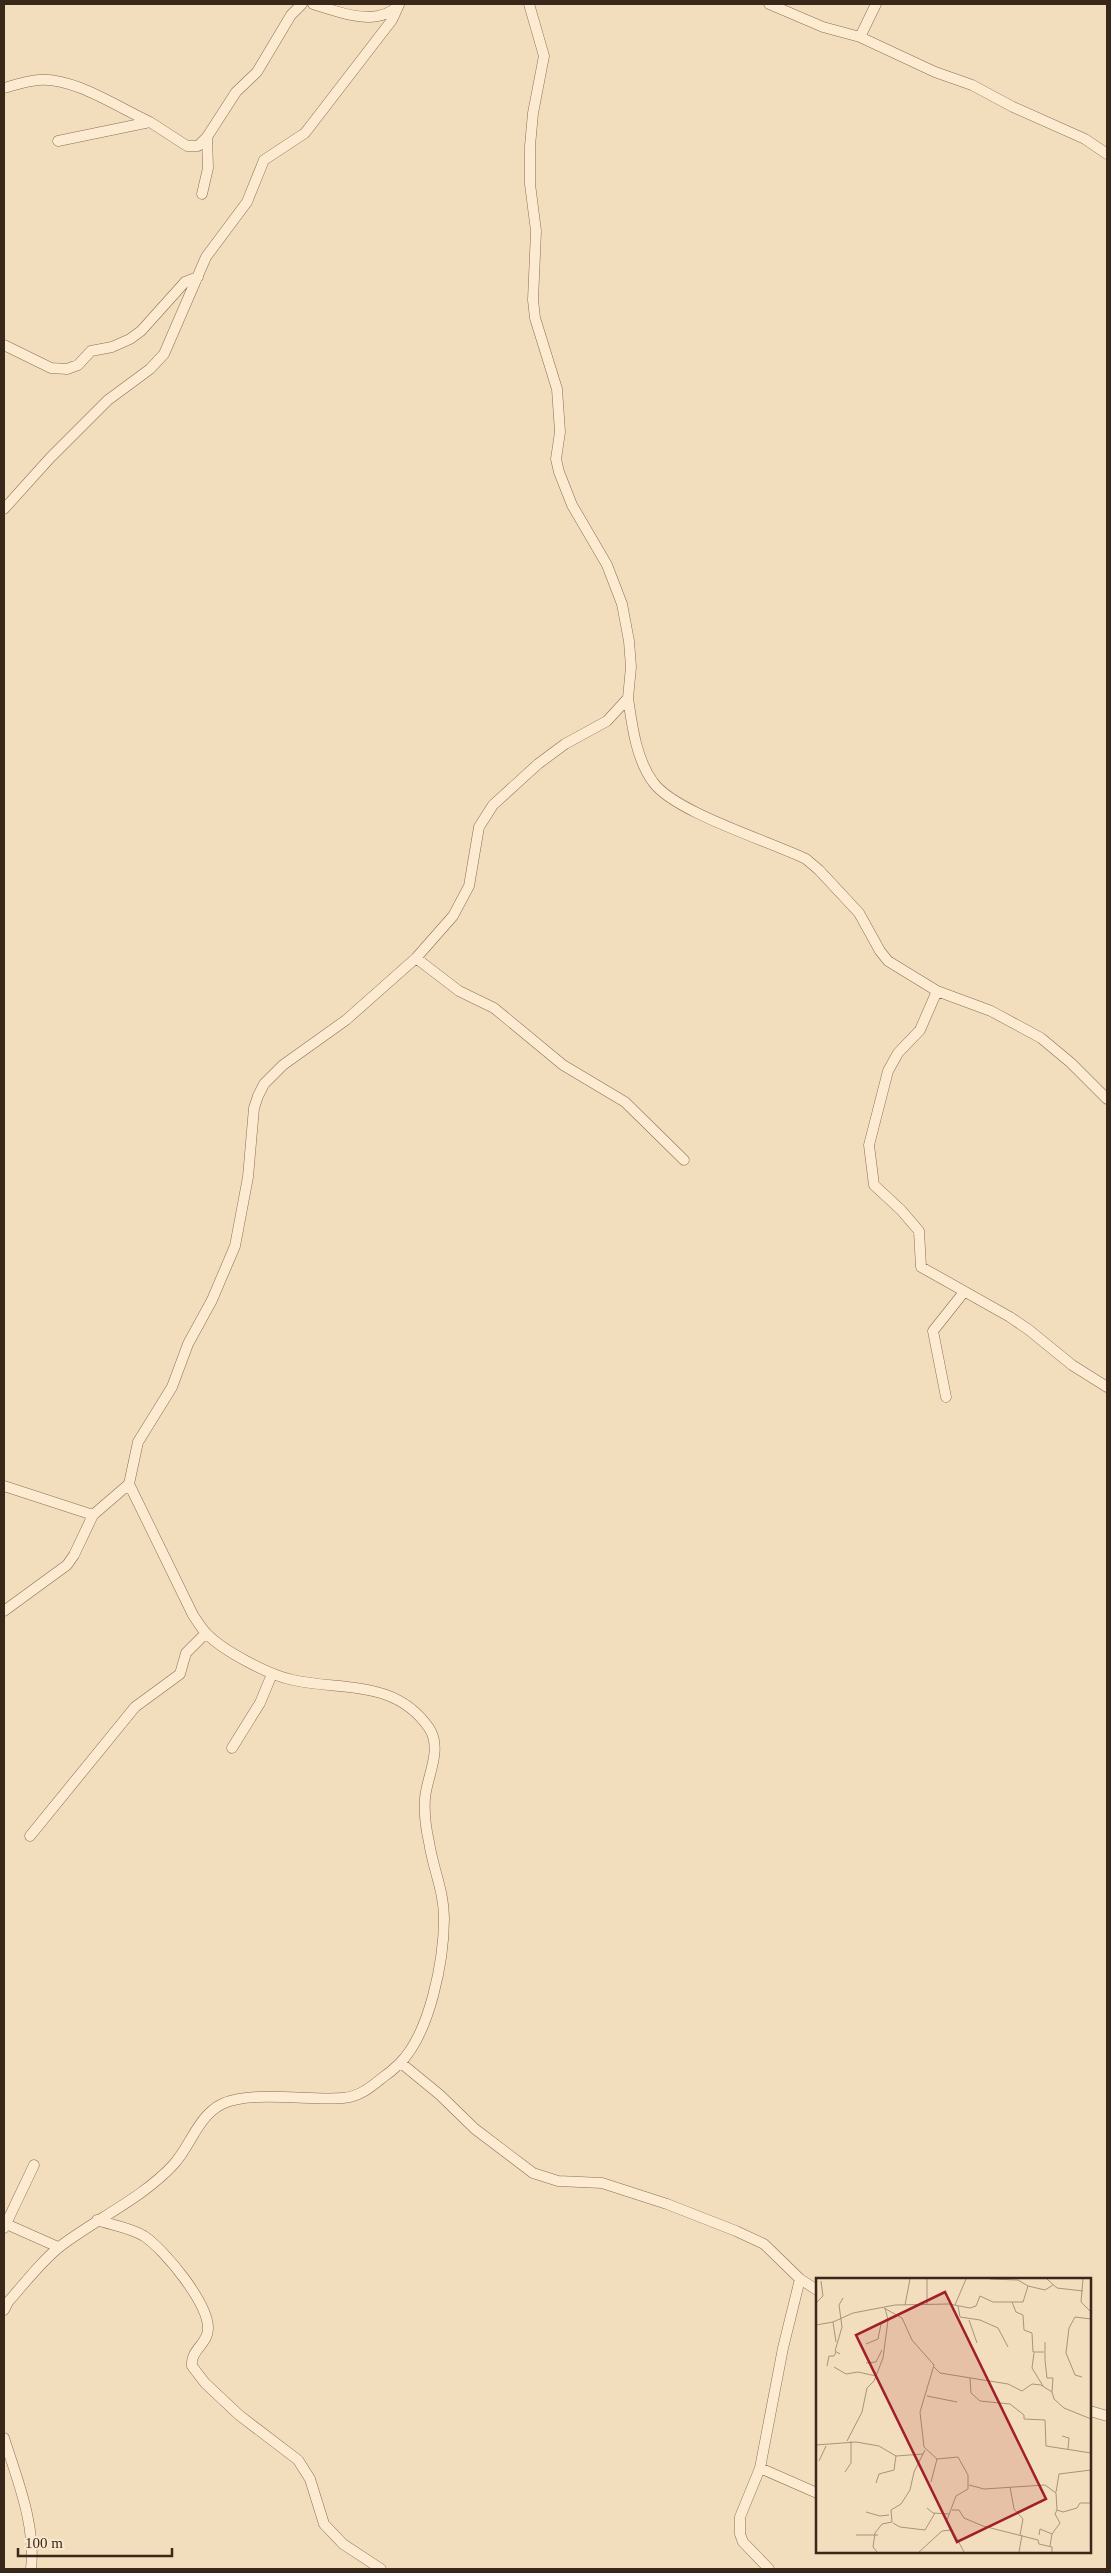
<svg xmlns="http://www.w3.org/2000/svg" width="1111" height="2573" viewBox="0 0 1111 2573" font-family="'Times New Roman',serif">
  <rect width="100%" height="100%" fill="#f2ddbd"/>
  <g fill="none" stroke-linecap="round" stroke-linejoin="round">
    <defs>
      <path id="minor" d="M 313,4 C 338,12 377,28 399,5
        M 769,4 L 823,27 L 860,37 L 935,72 L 972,85 L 1013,107 L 1085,139 L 1107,154
        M 860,37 L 876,4
        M 4,88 C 15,85 27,81 38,80 C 72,76 119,108 150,122
        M 58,141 L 150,122 L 187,146 L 198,146 L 207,137 L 236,92 L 257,72 L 291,15 L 302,4
        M 202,194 L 208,168 L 207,137
        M 4,345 L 51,368 L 67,369 L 78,365 L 91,351 L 112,347 L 130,339 L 141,331 L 185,282 L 198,277
        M 4,509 L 50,458 L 108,400 L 150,369 L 164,354 L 206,257 L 247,202 L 264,160 L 305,133 L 392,20 L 398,7
        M 628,698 C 632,725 636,759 653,782 C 674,812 769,841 806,859 L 819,870 L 859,913 L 880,951 L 888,961 L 937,991 L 991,1011 L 1041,1038 L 1071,1063 L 1107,1099
        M 416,958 L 459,991 L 494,1008 L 563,1065 L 625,1102 L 684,1160
        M 937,991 L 920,1030 L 898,1053 L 888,1071 L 869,1145 L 874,1185 L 901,1210 L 919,1231 L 921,1267 L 1010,1317 L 1029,1330 L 1072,1365 L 1107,1387
        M 946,1397 L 933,1331 L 964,1292
        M 4,1486 L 93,1515
        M 4,1611 L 67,1565 L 74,1555 L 93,1515 L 129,1484
        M 232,1748 L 260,1703 L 272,1674
        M 30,1836 L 135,1707 L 180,1674 L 186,1653 L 206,1633
        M 401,2063 L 440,2095 L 475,2129 L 533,2173 L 558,2181 L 602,2183 L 667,2204 L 736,2231 L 764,2244 L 800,2279 L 817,2290
        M 97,2220 C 112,2225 131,2228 144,2236 C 165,2250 209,2304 208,2329 C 208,2344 190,2350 192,2366 L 205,2383 L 239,2415 L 298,2460 L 310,2479 L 324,2524 L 343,2544 L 381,2569
        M 4,2223 L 58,2247
        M 4,2228 L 34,2165
        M 4,2310 L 8,2302 C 25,2283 42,2260 62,2245 C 98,2218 144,2197 174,2164 C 191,2145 198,2116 222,2104 C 252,2090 310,2101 343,2098 C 359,2097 371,2087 382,2078 C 388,2074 394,2069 399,2064 C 430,2034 444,1960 444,1918 C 444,1891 433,1869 429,1842 C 426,1829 424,1812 425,1798 C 427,1776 443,1749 429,1728 C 395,1679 343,1691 293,1680 C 269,1675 223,1651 206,1633 C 201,1628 197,1621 193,1615 L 129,1484 L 138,1442 L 172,1387 L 188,1344 L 212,1300 L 235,1246 L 248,1177 L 254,1108 L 258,1096 L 264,1084 L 283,1065 L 346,1020 L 416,958 L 453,916 L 469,886 L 479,827 L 493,805 L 538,764 L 565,744 L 607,721 L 628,698 L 631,667 L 629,641 L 622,604 L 607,565 L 572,505 L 559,472 L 556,459 L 560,432 L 557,389 L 535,318 L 533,300 L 536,231 L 530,184 L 530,146 L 533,113 L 544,56 L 529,4
        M 1090,2411 L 1107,2416
        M 4,2438 C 17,2479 36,2525 31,2569
        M 760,2468 L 817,2493
        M 769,2569 L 743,2542 L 740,2534 L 740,2517 L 760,2468 L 783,2348 L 800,2279"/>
    </defs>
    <use href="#minor" stroke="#8b6d54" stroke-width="11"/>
    <use href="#minor" stroke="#fcebd0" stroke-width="10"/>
  </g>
  <g transform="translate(816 2278)">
    <rect width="275" height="275" fill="#f2ddbd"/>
    <path fill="none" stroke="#a8947c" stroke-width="1" d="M 174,1 L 202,2 L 212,8M 231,1 L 241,10 L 267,13M 267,1 L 265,24 L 275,34M 196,24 L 200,34 L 207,37 L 208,52 L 216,55 L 217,74 L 228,74M 0,25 L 7,18 L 5,3M 89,27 L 94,1M 111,27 L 111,1M 139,27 L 150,1M 142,28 L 144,39 L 164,42 L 182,50 L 192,69M 68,30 L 86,40 L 96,62 L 118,87 L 104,134 L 108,169 L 121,181 L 142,179 L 152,197 L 152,211 L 140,218 L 131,242 L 148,274M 153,42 L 161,65M 17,44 L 20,64M 0,47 L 17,44 L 37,35 L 79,27 L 133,26 L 154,30 L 160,28 L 164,18 L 177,24 L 207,24 L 212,8 L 229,12 L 237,7M 229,64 L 229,82 L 231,100 L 237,100 L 236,114M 50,66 L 62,61 L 65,46 L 72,42 L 69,30M 218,75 L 216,90 L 227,108M 24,76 L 19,73 L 26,49 L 23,27 L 27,20M 50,85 L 60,84 L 66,72M 11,88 L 13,78 L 18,78 L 20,74M 18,89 L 30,96 L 42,94 L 60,98M 118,89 L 124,95 L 192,106 L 206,113 L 216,106 L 225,107 L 236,114 L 238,121 L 248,130 L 275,141M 266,99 L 259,97 L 250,75 L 253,50 L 259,39 L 275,41M 154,100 L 155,115 L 164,123 L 194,126 L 208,137 L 208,141 L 229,142 L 230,168 L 275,175M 111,118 L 141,124M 246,158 L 253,160 L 252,171M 31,163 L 46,134 L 51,110 L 58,103 L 67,80 L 72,42M 0,167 L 40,164 L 63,168 L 80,178 L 107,176M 3,183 L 10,168M 29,194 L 35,185 L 35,163M 115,204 L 121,181M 60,205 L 63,196 L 78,192 L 80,178M 153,207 L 168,211 L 229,207 L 240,215 L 241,232 L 247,234 L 261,230 L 264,225 L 275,225M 194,209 L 198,231 L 207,241 L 204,257M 240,214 L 243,196 L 275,192M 111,230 L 117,235 L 133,236M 136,232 L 143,232 L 148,240 L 167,248 L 222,262 L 223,266 L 236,269 L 236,274M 50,234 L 64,238 L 73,237M 77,245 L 84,249 L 109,252 L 119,235M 40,257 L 62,257M 223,257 L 224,251 L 236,256M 234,268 L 236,256 L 244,245 L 239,236 L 241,232M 61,274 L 57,269 L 59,255 L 66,246 L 76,244 L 75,232 L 85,226 L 94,212 L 98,194 L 109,172M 103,274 L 126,253 L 135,252M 203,274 L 206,257"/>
    <path fill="#a01f2b" fill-opacity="0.15" stroke="#a01f2b" stroke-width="2.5" d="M 129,14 L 230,221 L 141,264 L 40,57 Z"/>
    <rect width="275" height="275" fill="none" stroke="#39271a" stroke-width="2.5"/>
  </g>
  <rect width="1111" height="2573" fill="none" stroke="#39271a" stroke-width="10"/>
  <path d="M18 2548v8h154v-8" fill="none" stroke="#39271a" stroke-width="2.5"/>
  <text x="25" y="2548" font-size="15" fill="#39271a" stroke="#f9e8cd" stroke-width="4" paint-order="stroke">100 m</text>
</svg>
